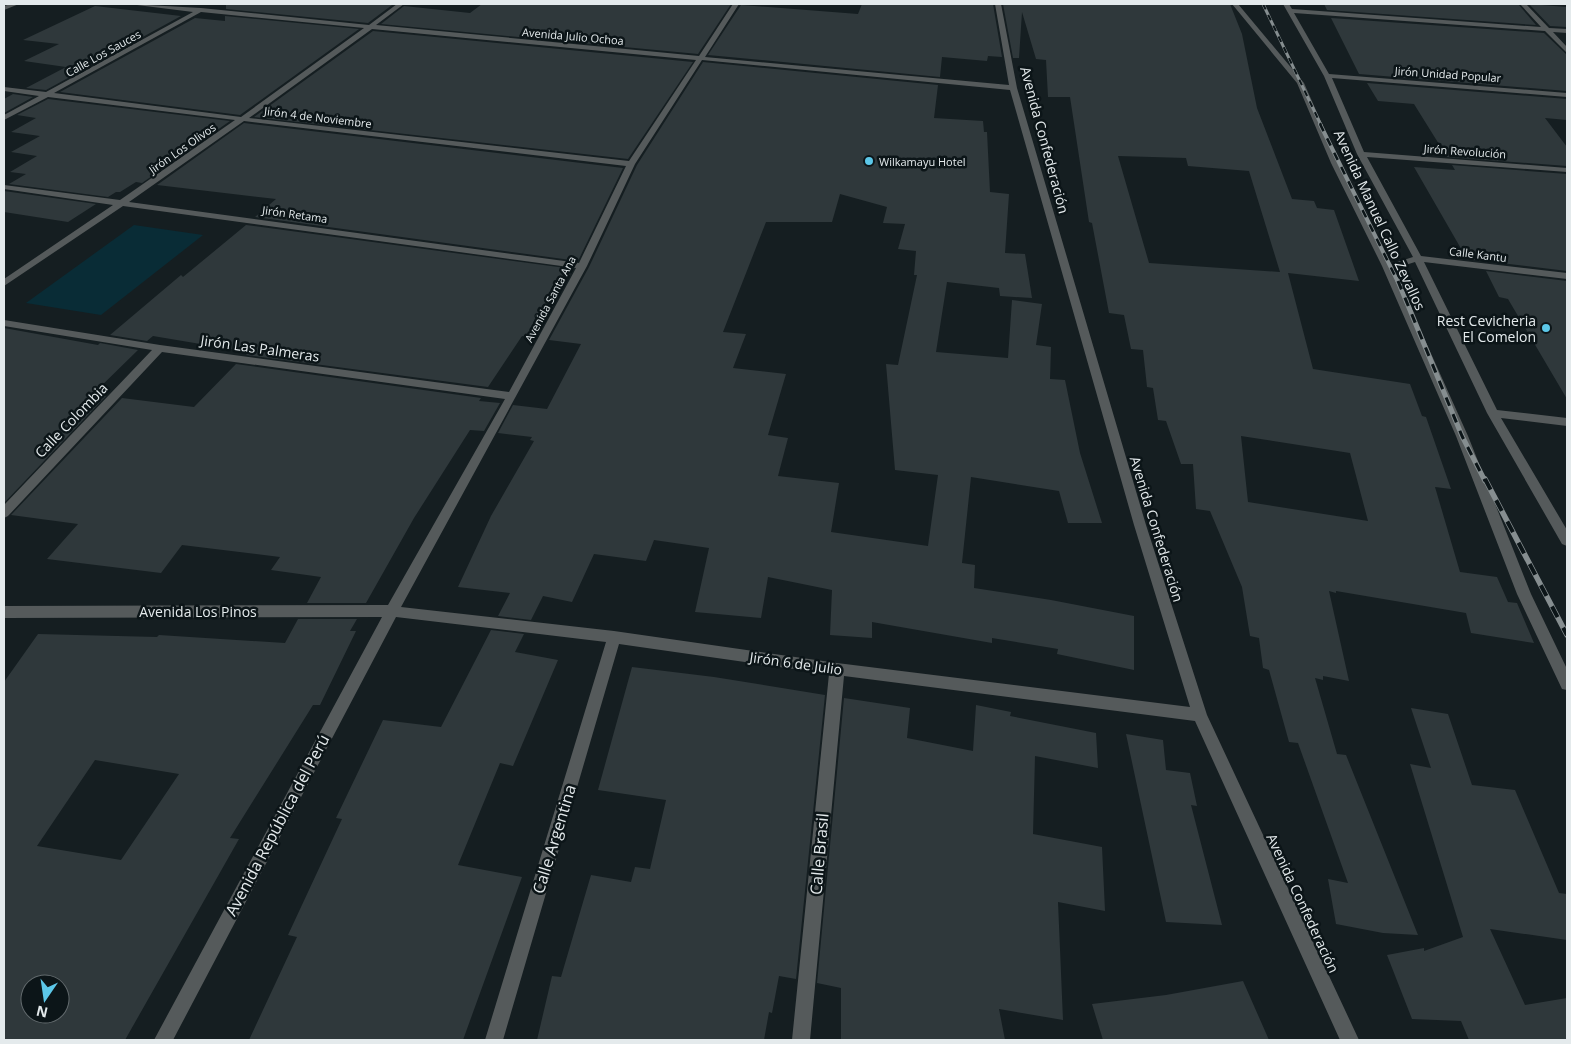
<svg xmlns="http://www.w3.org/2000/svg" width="1571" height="1044" viewBox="0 0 1571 1044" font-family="'Open Sans',sans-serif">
  <rect width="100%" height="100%" fill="#151e21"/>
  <path fill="#092c36" d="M 134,225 L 203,235 L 101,315 L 26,303 Z"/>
  <path fill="#2f383b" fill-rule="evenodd" d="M 226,4 L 378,4 L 392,5 L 368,23 L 226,9 Z
    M 482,4 L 731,4 L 698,54 L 381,24 L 404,6 L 470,13 Z
    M 862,4 L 993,4 L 1002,57 L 988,56 L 987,61 L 942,57 L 940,77 L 708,55 L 741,5 L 858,14 Z
    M 1003,4 L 1230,4 L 1242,34 L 1257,108 L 1292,199 L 1314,201 L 1317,208 L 1334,210 L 1359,281 L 1288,273 L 1313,369 L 1410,384 L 1422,416 L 1426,417 L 1451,489 L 1435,487 L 1460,572 L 1497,577 L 1508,602 L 1517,603 L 1534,643 L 1471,633 L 1466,613 L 1336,591 L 1336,593 L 1329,591 L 1349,681 L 1323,676 L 1323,680 L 1315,678 L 1337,754 L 1346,755 L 1418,935 L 1383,933 L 1336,924 L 1328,879 L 1348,883 L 1298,743 L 1289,742 L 1269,670 L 1263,668 L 1259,638 L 1250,636 L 1242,587 L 1210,511 L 1196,509 L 1193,464 L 1181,464 L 1166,421 L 1158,420 L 1153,388 L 1147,387 L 1143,350 L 1131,349 L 1124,315 L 1109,313 L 1092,223 L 1089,222 L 1070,97 L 1048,97 L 1046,60 L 1036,59 L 1022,12 L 1019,58 L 1013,58 ZM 1118,156 L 1186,158 L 1188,166 L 1249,171 L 1280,272 L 1149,263 ZM 1241,436 L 1350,453 L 1368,521 L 1248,502 Z
    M 1324,4 L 1518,4 L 1536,25 L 1327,10 Z
    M 1529,4 L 1567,7 L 1567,27 L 1550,26 Z
    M 95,6 L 181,16 L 46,90 L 26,88 L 66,67 L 24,61 L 59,44 L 23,40 Z
    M 225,16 L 359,29 L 240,115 L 60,92 L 195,18 L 225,21 Z
    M 1331,18 L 1544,33 L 1567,55 L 1567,91 L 1359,74 Z
    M 373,31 L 693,62 L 628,159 L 254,117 Z
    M 703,62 L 938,85 L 934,118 L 983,121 L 984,132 L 987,132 L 990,192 L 1009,194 L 1005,253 L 1025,254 L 1032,298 L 1000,296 L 999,288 L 947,282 L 936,352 L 1008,358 L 1012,300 L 1042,304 L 1036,345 L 1051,347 L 1050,379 L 1065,380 L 1080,453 L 1102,523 L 1068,523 L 1059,491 L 971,477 L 962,563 L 975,565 L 974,588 L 1051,600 L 1134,616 L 1134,670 L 1057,654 L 1058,649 L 992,638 L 992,643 L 872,622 L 872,638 L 830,635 L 832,590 L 768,577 L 761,618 L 695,612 L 709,548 L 654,540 L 646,561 L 594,554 L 572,602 L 543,596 L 531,620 L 498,616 L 510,593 L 458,587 L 491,516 L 534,441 L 530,440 L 532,437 L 498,433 L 513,405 L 547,409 L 581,344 L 549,340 L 589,267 L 637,165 ZM 840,194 L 887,207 L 883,223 L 905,224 L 898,249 L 916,251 L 914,275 L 917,275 L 898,365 L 886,364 L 895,470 L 938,475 L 928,546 L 831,532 L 839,483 L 778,476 L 788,438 L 768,435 L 786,374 L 733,368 L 746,334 L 723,332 L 766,222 L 832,222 Z
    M 1367,83 L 1567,99 L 1567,120 L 1545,118 L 1567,147 L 1567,166 L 1447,157 L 1414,104 L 1378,101 Z
    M 13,94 L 33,97 L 4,113 L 4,99 Z
    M 48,99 L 230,121 L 142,183 L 136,182 L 120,192 L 116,192 L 108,197 L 9,184 L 26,174 L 10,172 L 37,156 L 11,152 L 40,136 L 11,132 L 36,118 L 17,115 Z
    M 244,123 L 623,168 L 578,261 L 255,217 L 276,199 L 157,185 Z
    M 1452,165 L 1567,174 L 1567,271 L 1467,259 L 1414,167 L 1455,170 Z
    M 4,191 L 96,204 L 68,222 L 4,212 Z
    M 246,225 L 573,269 L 536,338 L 522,336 L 488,387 L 246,355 L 248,352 L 153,336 L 147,341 L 110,335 L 181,275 L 183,277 Z
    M 1486,271 L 1567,281 L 1567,399 L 1508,299 L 1499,297 Z
    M 4,328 L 98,345 L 100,343 L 138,350 L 93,394 L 106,396 L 4,503 Z
    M 236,364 L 481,398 L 479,401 L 500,403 L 484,431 L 470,430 L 414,518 L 366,603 L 307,603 L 321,577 L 271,570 L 280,557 L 182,545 L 161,573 L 47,559 L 78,524 L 11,515 L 122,398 L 194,407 Z
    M 298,619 L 357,619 L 350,631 L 356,631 L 320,705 L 313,705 L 230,838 L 239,839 L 125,1040 L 4,1040 L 4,682 L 38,634 L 157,637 L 159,635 L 285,643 ZM 95,760 L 179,774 L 121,860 L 37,846 ZM 30,984 L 60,984 L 60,1014 L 30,1014 Z
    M 491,630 L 524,634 L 515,652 L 558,660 L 513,766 L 500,763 L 458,865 L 522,877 L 463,1040 L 249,1040 L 297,937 L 288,935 L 342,819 L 336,818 L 383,720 L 441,727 Z
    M 632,667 L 714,677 L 825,695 L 796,979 L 779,976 L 772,1013 L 769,1012 L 764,1040 L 537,1040 L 552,976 L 561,977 L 591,875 L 631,882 L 635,867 L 650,869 L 666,800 L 598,790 Z
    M 844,698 L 910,708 L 907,738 L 973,751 L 976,705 L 1011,712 L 1010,716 L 1096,733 L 1098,768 L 1035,756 L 1033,834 L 1102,847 L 1105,911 L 1058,902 L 1063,1020 L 999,1009 L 1005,1040 L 841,1040 L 841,988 L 817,983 Z
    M 1411,708 L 1448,714 L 1472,785 L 1515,790 L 1559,893 L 1567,894 L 1567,940 L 1490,929 L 1525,1005 L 1567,998 L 1567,1040 L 1469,1040 L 1461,1021 L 1412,1019 L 1387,955 L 1424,948 L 1424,951 L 1463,937 L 1410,764 L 1431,768 Z
    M 1126,734 L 1163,740 L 1166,770 L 1190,773 L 1197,806 L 1191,805 L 1222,925 L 1166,922 Z
    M 1243,981 L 1269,1040 L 1103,1040 L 1092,1004 L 1166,995 Z"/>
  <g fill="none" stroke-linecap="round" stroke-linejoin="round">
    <path fill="#555a5b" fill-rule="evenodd" d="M 11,4 L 19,4 L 4,10 L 4,6 Z
      M 129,4 L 201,8 L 369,25 L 397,4 L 404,4 L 376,25 L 699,56 L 733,4 L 739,4 L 705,57 L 1009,85 L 995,4 L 1001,4 L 1017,88 L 1146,525 L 1207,715 L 1359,1040 L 1340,1040 L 1195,721 L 844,676 L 810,1040 L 792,1040 L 829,674 L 619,644 L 503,1040 L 485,1040 L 606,642 L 396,617 L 173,1040 L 154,1040 L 382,617 L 4,618 L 4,606 L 388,605 L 505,399 L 162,352 L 8,516 L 4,518 L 4,505 L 152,350 L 4,326 L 4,320 L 160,345 L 509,392 L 576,268 L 123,206 L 4,286 L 4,279 L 113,205 L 4,189 L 4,185 L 120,200 L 235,120 L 48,97 L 4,120 L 4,115 L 39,96 L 4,91 L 4,87 L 46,92 L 193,12 ZM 201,12 L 364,28 L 241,117 L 54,93 ZM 372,29 L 696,60 L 629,161 L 249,118 ZM 702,60 L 1010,90 L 1134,525 L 1190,707 L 837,663 L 614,631 L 401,607 L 587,266 L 635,164 ZM 244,121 L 626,166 L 579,263 L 129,202 Z
      M 1232,4 L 1238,4 L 1304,83 L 1339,163 L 1391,264 L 1413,257 L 1357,154 L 1324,76 L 1283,4 L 1289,4 L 1292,9 L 1541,27 L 1520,4 L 1526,4 L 1549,28 L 1567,29 L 1567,33 L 1553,32 L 1567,47 L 1567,53 L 1545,31 L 1294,13 L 1329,74 L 1567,93 L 1567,97 L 1332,78 L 1364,152 L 1567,168 L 1567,172 L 1367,157 L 1421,256 L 1567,273 L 1567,279 L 1424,262 L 1497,410 L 1567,418 L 1567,426 L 1501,418 L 1567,530 L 1567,546 L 1562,544 L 1487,413 L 1415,262 L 1393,269 L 1468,436 L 1531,594 L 1567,669 L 1567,690 L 1562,689 L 1517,594 L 1456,436 L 1382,266 L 1331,163 L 1297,83 Z"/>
    <defs>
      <path id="rail-far3" d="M 1263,4 L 1321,125"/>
      <path id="rail-far2" d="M 1320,124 L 1398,282"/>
      <path id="rail-far1" d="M 1398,281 L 1462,436 L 1485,481"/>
      <path id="rail" d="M 1485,479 L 1567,635"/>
    </defs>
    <use href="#rail-far3" stroke="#868e90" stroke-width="3"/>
    <use href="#rail-far2" stroke="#868e90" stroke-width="4"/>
    <use href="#rail-far1" stroke="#868e90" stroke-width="5"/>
    <use href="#rail" stroke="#868e90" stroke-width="5.5"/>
    <use href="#rail-far3" stroke="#0c1518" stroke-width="2" stroke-dasharray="6" stroke-linecap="butt"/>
    <use href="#rail-far2" stroke="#0c1518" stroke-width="2.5" stroke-dasharray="8" stroke-linecap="butt"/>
    <use href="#rail-far1" stroke="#0c1518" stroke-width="3" stroke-dasharray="9" stroke-linecap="butt"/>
    <use href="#rail" stroke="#0c1518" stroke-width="4" stroke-dasharray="12" stroke-linecap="butt"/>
  </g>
  <g fill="#5cc7e8" stroke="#0c1518" stroke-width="2">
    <circle cx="869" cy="161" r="5"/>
    <circle cx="1546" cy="328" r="5"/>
  </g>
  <g text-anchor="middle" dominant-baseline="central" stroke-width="5" stroke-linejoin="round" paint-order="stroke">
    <g font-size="11" fill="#e4eaec" stroke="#0c1518">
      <text transform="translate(573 36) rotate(5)">Avenida Julio Ochoa</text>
      <text transform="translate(103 53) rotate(-29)">Calle Los Sauces</text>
      <text transform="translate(1448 74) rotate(4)">Jirón Unidad Popular</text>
      <text transform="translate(318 117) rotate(7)">Jirón 4 de Noviembre</text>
      <text transform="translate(182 148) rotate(-35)">Jirón Los Olivos</text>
      <text transform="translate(1465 151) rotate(4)">Jirón Revolución</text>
      <text transform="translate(295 214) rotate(8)">Jirón Retama</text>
      <text transform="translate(1478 254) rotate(7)">Calle Kantu</text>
      <text transform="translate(550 299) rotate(-62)">Avenida Santa Ana</text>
    </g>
    <g font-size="11" fill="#e4eaec" stroke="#0c1518" text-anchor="start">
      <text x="879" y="161">Wilkamayu Hotel</text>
    </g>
    <g font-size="14" fill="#e4eaec" stroke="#0c1518">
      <text transform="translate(1045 140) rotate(75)">Avenida Confederación</text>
      <text transform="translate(1380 220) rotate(65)">Avenida Manuel Callo Zevallos</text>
      <text transform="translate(260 348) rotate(8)">Jirón Las Palmeras</text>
      <text transform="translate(71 420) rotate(-46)">Calle Colombia</text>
      <text transform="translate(1157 529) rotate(73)">Avenida Confederación</text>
      <text x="198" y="611">Avenida Los Pinos</text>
      <text transform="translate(796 663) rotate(8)">Jirón 6 de Julio</text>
      <text transform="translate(1303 903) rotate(65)">Avenida Confederación</text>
    </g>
    <g font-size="14" fill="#e4eaec" stroke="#0c1518" text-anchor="end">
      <text x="1536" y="320">Rest Cevicheria<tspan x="1536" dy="16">El Comelon</tspan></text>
    </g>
    <g font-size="16" fill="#e4eaec" stroke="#0c1518">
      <text transform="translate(277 825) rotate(-62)">Avenida República del Perú</text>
      <text transform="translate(554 839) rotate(-73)">Calle Argentina</text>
      <text transform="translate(819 854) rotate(-85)">Calle Brasil</text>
    </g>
  </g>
  <rect width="1571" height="1044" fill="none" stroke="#e4eaec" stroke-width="10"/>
  <g transform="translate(45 999) rotate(193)"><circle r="24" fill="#0c1518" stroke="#626a6d"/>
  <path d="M0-4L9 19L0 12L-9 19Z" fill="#5cc7e8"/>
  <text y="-8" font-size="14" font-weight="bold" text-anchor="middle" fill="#e4eaec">N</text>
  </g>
</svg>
